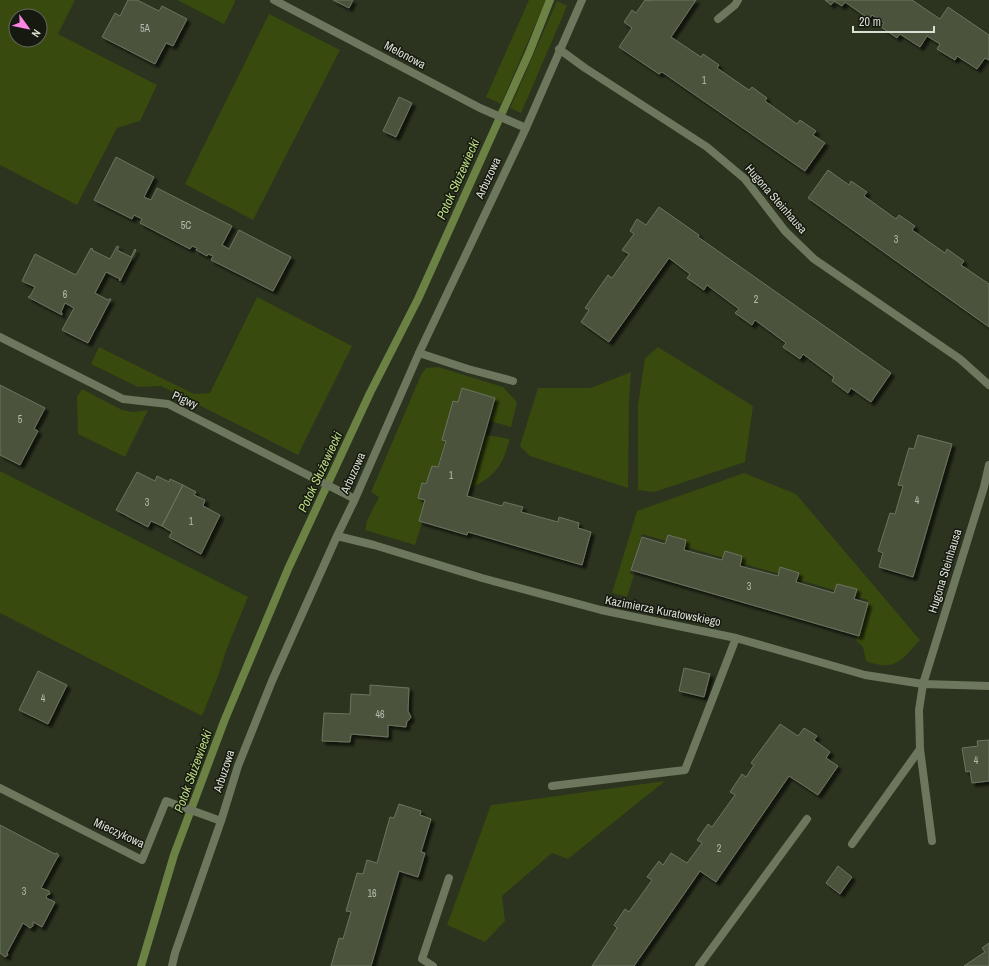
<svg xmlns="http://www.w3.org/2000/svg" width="989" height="966" viewBox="0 0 989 966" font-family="'Archivo Narrow',sans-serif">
  <defs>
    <filter id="shadow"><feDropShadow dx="3.5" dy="3.5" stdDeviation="1" flood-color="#0009"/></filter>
  </defs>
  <rect width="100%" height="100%" fill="#2c331f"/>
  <path fill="#384a0d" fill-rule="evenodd" d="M 0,0 L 75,0 L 58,34 L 157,85 L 140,121 L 117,128 L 77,205 L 0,165 ZM 16,16 L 40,16 L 40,40 L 16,40 Z
    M 177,0 L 235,0 L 235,2 L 224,24 Z
    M 529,0 L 546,0 L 501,104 L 486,97 Z
    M 557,1 L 567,6 L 521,113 L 510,108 Z
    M 269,14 L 340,50 L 253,220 L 185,184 Z
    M 257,297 L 352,346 L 298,455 L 161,386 L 138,387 L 91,364 L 99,347 L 194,394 L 210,393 Z
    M 658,347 L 753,406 L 745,462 L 654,492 L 638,490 L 638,405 L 645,358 Z
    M 438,367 L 503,387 L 517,402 L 511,427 L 490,421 L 496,402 L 461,391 L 420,522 L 422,523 L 415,545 L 365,530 L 367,521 L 379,497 L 371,492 L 421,375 L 426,368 Z
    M 631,372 L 629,401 L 628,488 L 530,456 L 520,446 L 538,388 L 591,388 Z
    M 82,389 L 122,410 L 133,412 L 148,410 L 125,457 L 78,434 L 77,397 Z
    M 486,435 L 510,439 C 507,446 506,454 502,461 C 496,474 482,483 469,489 Z
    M 0,471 L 248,597 L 227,648 L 218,676 L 202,716 L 0,613 Z
    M 744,473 L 796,494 L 920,640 C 901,661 895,672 866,661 L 863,647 L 856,640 L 868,600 L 642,534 L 630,574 L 634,575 L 627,597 L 612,593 L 637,511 Z
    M 665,781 L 568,859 L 552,853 L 502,896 L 505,921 L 485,942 L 447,925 L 491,805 Z"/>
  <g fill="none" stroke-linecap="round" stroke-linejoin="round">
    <path stroke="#6c8245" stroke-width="8" d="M 141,966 L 174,855 L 225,719 L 288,569 L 370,393 L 418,299 L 529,53 L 550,0"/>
  </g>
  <path fill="#4b533e" stroke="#6b745e" filter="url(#shadow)" d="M 128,0 L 137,0 L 159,11 L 162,6 L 187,19 L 173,46 L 166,43 L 155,64 L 102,37 L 115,13 L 120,16 Z
    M 333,0 L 353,0 L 349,8 Z
    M 645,0 L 652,1 L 653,0 L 696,0 L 671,37 L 701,57 L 703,54 L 719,65 L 717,68 L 749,90 L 752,87 L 767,98 L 765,101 L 797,124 L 800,120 L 816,131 L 813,135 L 825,143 L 805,171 L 662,72 L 659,74 L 619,47 L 632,28 L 624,22 L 632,10 L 636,13 Z
    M 825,0 L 912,0 L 940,19 L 948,7 L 989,35 L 989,60 L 985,58 L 977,69 L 957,56 L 955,60 L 937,49 L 940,44 L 927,36 L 920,47 L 900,34 L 897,38 L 881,27 L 884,23 L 872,15 L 869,19 L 845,2 L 842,6 L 834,1 L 831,5 Z
    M 399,97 L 412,103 L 396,137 L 383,131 Z
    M 116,157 L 154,177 L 144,197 L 151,200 L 157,188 L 232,226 L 222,245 L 229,249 L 239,230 L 291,257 L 273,291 L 211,260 L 213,256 L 208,254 L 207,256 L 196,250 L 197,248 L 192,246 L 190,249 L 140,223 L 142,219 L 134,215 L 132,219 L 94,200 Z
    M 828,170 L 849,185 L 851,181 L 867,192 L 864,196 L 896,219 L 899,215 L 915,226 L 912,230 L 945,253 L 947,249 L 964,261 L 961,265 L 989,284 L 989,327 L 808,198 Z
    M 659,207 L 699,235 L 698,237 L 891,373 L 871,402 L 851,388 L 848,393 L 832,381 L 834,377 L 803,354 L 800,359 L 783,347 L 786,343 L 755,320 L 752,325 L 735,313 L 739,309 L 707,285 L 704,290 L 687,278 L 690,274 L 669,258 L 609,342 L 581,322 L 589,310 L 585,308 L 608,275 L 612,278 L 629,254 L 622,250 L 634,234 L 630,231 L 637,219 L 646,225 Z
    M 117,246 L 119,247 L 117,250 L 131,257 L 135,249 L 136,250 L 120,281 L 119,280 L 120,279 L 106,272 L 95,293 L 108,300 L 109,299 L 111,299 L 88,343 L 62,330 L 74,308 L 65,303 L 61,312 L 62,313 L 62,315 L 28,297 L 29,296 L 30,296 L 35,287 L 22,281 L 35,254 L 76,275 L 91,248 L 93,249 L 92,250 L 110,259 Z
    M 0,385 L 45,408 L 34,429 L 38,431 L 20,465 L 0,455 Z
    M 462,388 L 495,398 L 467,496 L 502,506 L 504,502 L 523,507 L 521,512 L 558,522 L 559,517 L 579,523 L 578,528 L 591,532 L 582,565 L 468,532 L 467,535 L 419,521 L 425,500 L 418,498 L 422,483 L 426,484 L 432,466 L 438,467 L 446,441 L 442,440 L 453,401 L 458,402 Z
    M 918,435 L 952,444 L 913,577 L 879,567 L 883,553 L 878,551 L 890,513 L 895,514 L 903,486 L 898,485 L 909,448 L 914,449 Z
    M 137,472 L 155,481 L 157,476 L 169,482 L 170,479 L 183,485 L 162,526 L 151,521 L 148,527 L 116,510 Z
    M 183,485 L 196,492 L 194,495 L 205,500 L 203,506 L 220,515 L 201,554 L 169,537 L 172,532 L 162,526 Z
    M 668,535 L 686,540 L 684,550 L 722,560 L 725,551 L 742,556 L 740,566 L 778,576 L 780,567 L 799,573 L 796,582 L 834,593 L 837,584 L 857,589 L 854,599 L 868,603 L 859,636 L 631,570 L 642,537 L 665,544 Z
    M 684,668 L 710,674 L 704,697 L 679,691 Z
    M 38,671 L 67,685 L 48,724 L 19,710 Z
    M 370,685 L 409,688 L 408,711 L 411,717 L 409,720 L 407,721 L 406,727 L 388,725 L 388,737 L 351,734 L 350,742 L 322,741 L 324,713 L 350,714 L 351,694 L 370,695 Z
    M 780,724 L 798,736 L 804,728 L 817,736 L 814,740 L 830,752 L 826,758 L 838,766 L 818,795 L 789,776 L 716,882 L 700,871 L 634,966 L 592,966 L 617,928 L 614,925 L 625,909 L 629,912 L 652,880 L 647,877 L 659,861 L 663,865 L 671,853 L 687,863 L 702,843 L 697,840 L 708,824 L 712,827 L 735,795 L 730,792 L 742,774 L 746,777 L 754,765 L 751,763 Z
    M 989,740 L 989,781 L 972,783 L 970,771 L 966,772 L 962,748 L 978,746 L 977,741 Z
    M 399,804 L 421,811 L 420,815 L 431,819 L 421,852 L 425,853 L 418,877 L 399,871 L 371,966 L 331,966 L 339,938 L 343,939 L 351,912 L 346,911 L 357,873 L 363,874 L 367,860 L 377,863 L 390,817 L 394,818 Z
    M 0,825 L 55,854 L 57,853 L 59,856 L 57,858 L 41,888 L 49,891 L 50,894 L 47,895 L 46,898 L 55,902 L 42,927 L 33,922 L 33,926 L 30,928 L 23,923 L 7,953 L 8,955 L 5,957 L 0,953 Z
    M 838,866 L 852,877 L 840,894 L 826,883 Z
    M 989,943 L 989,966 L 964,966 L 985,952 L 982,948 Z"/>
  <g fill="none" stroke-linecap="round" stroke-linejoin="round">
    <path stroke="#6d775d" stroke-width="8" d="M 419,353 L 468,369 L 513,381"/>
    <path stroke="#6d775d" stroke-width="8" d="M 274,0 L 480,108 L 526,128
      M 718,19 L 735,5 L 738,0
      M 559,49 L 585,68 L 707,147 L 745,179 L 785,231 L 814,259 L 960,359 L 989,385
      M 0,337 L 123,399 L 168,404 L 355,499
      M 337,536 L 374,545 L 482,578 L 601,610 L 736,638 L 865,675 L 923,684 L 989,686
      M 552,786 L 685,770 L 736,638
      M 0,788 L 142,860 L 166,801 L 221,821
      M 932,841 L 920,749 L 919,710 L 923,684 L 984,487 L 989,465
      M 852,844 L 920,749
      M 172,966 L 175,953 L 221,821 L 238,766 L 272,681 L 337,536 L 355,499 L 419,353 L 526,128 L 582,0
      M 433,966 L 422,959 L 449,878
      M 699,966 L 807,819"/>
  </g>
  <g text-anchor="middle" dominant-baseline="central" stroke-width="3" stroke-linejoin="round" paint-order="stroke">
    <g font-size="10" fill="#b6bcae">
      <text x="145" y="28">5A</text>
      <text x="704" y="80">1</text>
      <text x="186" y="225">5C</text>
      <text x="896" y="239">3</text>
      <text x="65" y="294">6</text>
      <text x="756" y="299">2</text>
      <text x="20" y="419">5</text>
      <text x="451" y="475">1</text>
      <text x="917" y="500">4</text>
      <text x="147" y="502">3</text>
      <text x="191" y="521">1</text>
      <text x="749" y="586">3</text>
      <text x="43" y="698">4</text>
      <text x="380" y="714">46</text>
      <text x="976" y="760">4</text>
      <text x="719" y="848">2</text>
      <text x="24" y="891">3</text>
      <text x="372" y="893">16</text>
    </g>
    <g font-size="12" fill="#dadfd3" stroke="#161910">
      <text transform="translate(405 55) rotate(28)">Melonowa</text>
      <text transform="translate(488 178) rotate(-65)">Arbuzowa</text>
      <text transform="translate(776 199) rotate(49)">Hugona Steinhausa</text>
      <text transform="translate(185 400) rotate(24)">Pigwy</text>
      <text transform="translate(353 473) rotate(-66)">Arbuzowa</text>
      <text transform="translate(945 571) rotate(-73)">Hugona Steinhausa</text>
      <text transform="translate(663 611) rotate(11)">Kazimierza Kuratowskiego</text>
      <text transform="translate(224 771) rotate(-72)">Arbuzowa</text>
      <text transform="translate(119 833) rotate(25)">Mieczykowa</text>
    </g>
    <g font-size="13" font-style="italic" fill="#b9d981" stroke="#161910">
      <text transform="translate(458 179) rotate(-66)">Potok Służewiecki</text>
      <text transform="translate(320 472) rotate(-65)">Potok Służewiecki</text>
      <text transform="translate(193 771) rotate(-70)">Potok Służewiecki</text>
    </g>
  </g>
  <g transform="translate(28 28) rotate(123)"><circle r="19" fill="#161910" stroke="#64685e"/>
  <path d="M0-3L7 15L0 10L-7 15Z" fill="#fc86e4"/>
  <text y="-6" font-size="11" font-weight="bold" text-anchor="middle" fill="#dadfd3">N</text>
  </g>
  <path d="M853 26v6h81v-6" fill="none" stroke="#dadfd3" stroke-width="2"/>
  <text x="859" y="26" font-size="12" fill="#dadfd3" stroke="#161910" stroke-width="3" paint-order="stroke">20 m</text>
</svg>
